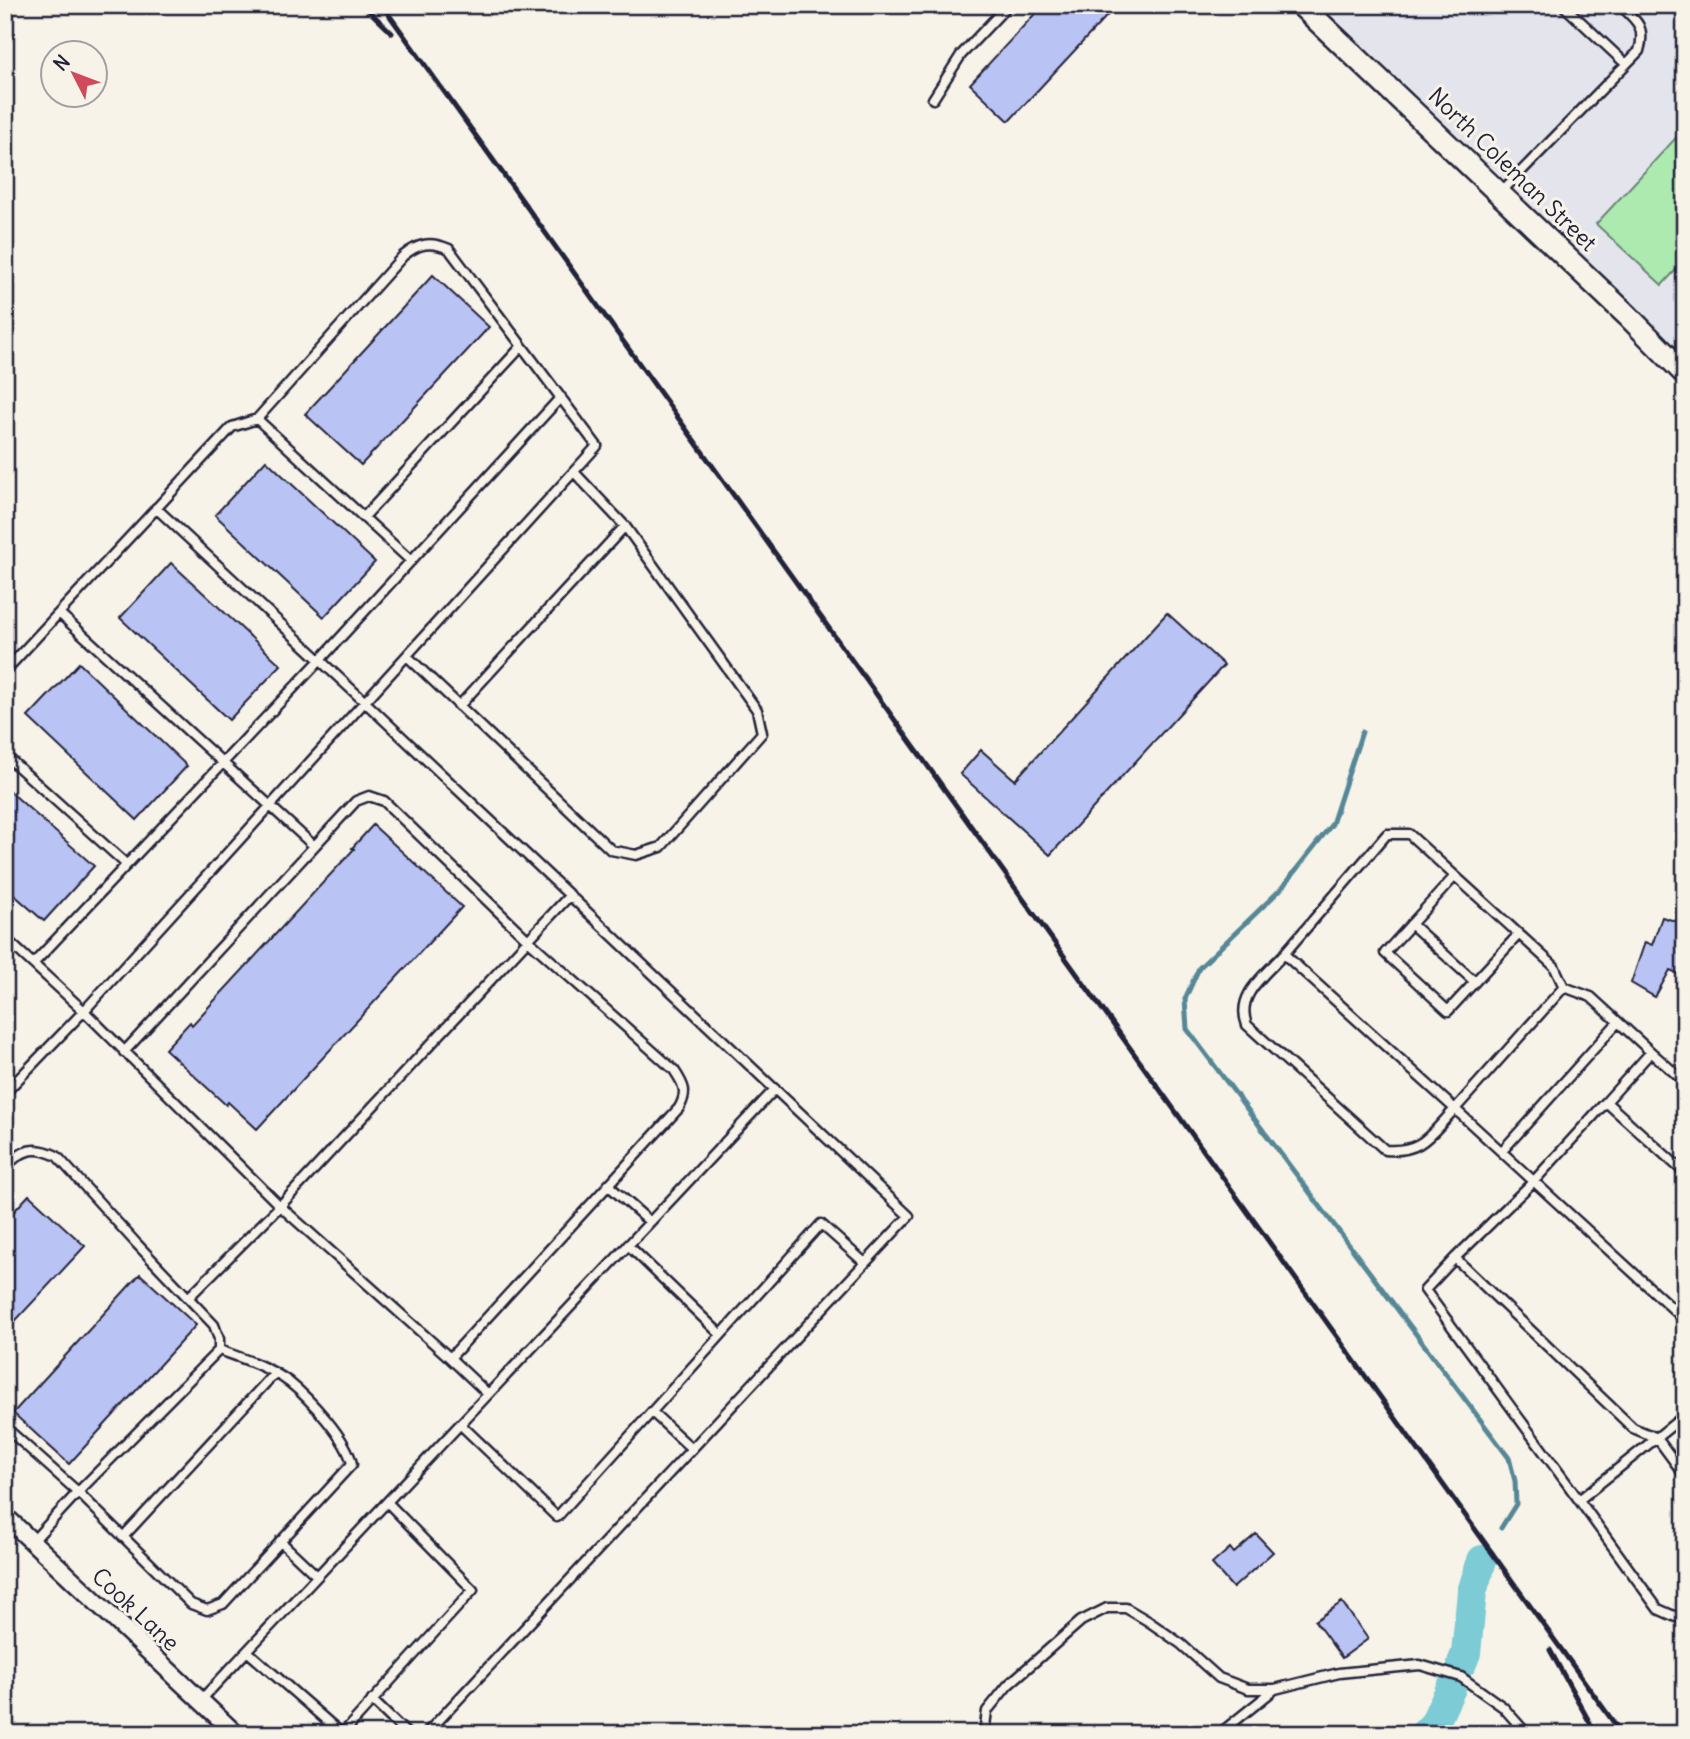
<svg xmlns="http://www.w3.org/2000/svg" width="1690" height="1739" viewBox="0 0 1690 1739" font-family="Delius,sans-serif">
  <rect width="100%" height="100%" fill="#f7f3e8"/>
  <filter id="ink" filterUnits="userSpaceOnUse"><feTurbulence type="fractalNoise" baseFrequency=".0143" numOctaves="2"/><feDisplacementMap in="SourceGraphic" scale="14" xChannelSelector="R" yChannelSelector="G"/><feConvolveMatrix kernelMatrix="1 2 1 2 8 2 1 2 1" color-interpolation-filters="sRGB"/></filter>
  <g filter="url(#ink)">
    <path fill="#e4e5ec" d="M 1320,5 L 1685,5 L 1685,355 L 1498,173 Z"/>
    <path fill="#adeab0" stroke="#688676" stroke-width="2" d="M 1685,128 L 1685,260 L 1662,285 L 1596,224 Z"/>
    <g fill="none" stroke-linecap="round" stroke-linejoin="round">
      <path stroke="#578797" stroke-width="5" d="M 1362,732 L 1332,824 L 1280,890 L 1199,968 L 1185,999 L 1187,1029 L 1509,1458 L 1515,1481 L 1516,1504 L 1501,1528"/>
      <path stroke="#7bcbd5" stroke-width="30" d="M 1462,1663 L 1466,1653 L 1472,1592 L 1482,1560
        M 1424,1734 L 1434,1724 L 1451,1688"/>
    </g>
    <path fill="#b9c3f4" stroke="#22223b" stroke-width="2" d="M 1043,5 L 1117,5 L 1009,121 L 970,84 Z
      M 433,275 L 489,327 L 361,465 L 305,414 Z
      M 266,460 L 375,562 L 324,617 L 215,515 Z
      M 171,563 L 281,665 L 229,720 L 120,618 Z
      M 1167,613 L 1224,665 L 1050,855 L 960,774 L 981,750 L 1015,780 Z
      M 79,663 L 187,766 L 137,820 L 28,717 Z
      M 5,787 L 94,866 L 44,921 L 5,887 Z
      M 373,825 L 462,907 L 257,1129 L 228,1102 L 226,1105 L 165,1049 L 190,1022 L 192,1025 L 354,849 L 352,848 Z
      M 1662,917 L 1685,924 L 1685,957 L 1679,974 L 1670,970 L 1655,997 L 1631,983 L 1645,942 L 1652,945 Z
      M 29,1195 L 85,1246 L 5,1332 L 5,1221 Z
      M 140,1274 L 196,1325 L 69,1464 L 13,1413 Z
      M 1256,1534 L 1273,1552 L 1233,1588 L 1212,1564 L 1230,1548 L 1234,1553 Z
      M 1342,1602 L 1368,1639 L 1342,1658 L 1315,1621 Z"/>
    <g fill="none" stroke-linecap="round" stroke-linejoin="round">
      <defs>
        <path id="service" d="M 1563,5 L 1626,64
          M 933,99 L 961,55 L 1008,5
          M 1500,193 L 1639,51 C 1646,27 1637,21 1620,5
          M 257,419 L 411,561
          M 156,508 L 365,702 L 909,1216 L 426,1734
          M 364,517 L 522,346
          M 59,613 L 314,846
          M 407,656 L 611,850 L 636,855 L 661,847 L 762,733 L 757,710 L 625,526 L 574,472
          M 5,671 L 232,427 L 257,419 L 403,256 C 419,243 430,241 449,249 L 597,446 L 84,1011 L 5,1093
          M 459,706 L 625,526
          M 5,755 L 126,864
          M 1455,876 L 1385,953 L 1448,1011 L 1519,934
          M 1411,924 L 1475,982
          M 5,938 L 84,1011 L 280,1206 L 189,1297
          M 1284,954 C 1265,975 1235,995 1247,1025 L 1385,1150 C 1423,1153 1430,1134 1455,1109 L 1284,954 L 1387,834 L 1409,834 L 1554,966 L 1564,987 L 1455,1109 L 1685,1320
          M 33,964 L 320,660 L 561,397
          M 1564,987 L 1591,997 L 1651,1052
          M 124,1052 L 356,801 L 369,796 L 384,801 L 528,940 L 280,1206 L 450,1358
          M 1685,1082 L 1651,1052 L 1606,1102 L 1685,1173
          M 1502,1151 L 1618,1022
          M 5,1167 C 23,1149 34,1145 57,1156 L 136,1243 L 214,1325 L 219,1339 L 219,1350 L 78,1492 L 5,1427
          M 608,1185 L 650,1222
          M 628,1245 L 721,1335
          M 1455,1258 L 1534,1181 L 1606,1102
          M 488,1394 L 450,1358 L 679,1108 C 688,1092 684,1085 674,1070 L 528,940 L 570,895
          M 652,1412 L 692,1449
          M 1685,1415 L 1579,1500 L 1658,1609 L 1676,1617 L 1685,1617
          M 460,1424 L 557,1517 L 821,1224 L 865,1263
          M 1579,1500 L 1425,1290 L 1455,1258 L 1633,1428 L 1657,1438 L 1685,1476
          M 123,1537 L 274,1374
          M 280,1541 L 317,1576
          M 32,1542 L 78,1492 L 191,1604 L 207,1610 L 223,1604 L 352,1464 C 347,1439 309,1398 289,1382 C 269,1367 242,1358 219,1350
          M 247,1651 L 342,1734 L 473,1590 L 387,1502
          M 201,1700 L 775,1089
          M 372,1700 L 407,1734
          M 984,1734 L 987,1711 L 1008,1685 L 1081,1621 L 1107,1608 L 1126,1608 L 1148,1621 L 1181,1644 L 1219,1678 L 1248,1689 L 1275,1689 L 1339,1673 L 1420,1665 L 1461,1677 L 1503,1707 L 1527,1734
          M 1219,1734 L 1275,1689"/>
        <path id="minor" d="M 5,1516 L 236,1734"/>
        <path id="tertiary" d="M 1301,5 L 1628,316 L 1685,374"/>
      </defs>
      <use href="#service" stroke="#22223b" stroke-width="13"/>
      <use href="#minor" stroke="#22223b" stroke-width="21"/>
      <use href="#tertiary" stroke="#22223b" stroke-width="26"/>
      <use href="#service" stroke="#f7f3e8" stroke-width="8"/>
      <use href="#minor" stroke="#f7f3e8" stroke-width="16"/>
      <use href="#tertiary" stroke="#f7f3e8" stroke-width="21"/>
      <path stroke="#22223b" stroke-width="5" d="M 363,5 L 392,33
        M 382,5 L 1622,1734
        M 1550,1650 L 1596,1734"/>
    </g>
  </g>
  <g text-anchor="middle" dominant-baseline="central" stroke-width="6" stroke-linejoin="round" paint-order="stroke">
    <g font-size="23" fill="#22223b" stroke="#f7f3e8">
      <text transform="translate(1513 169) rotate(44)">North Coleman Street</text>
      <text transform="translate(136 1609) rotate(43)">Cook Lane</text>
    </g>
  </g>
  <rect width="1690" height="1739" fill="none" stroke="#f7f3e8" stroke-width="28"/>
  <rect x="14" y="14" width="1662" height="1711" fill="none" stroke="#22223b" stroke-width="2.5" filter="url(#ink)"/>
  <g transform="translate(74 74) rotate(312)"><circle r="33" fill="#f7f3e8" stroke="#a29fa3" stroke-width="2"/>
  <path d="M0-5L12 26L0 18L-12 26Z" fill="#d1495b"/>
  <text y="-10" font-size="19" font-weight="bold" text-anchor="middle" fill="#22223b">N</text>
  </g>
</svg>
